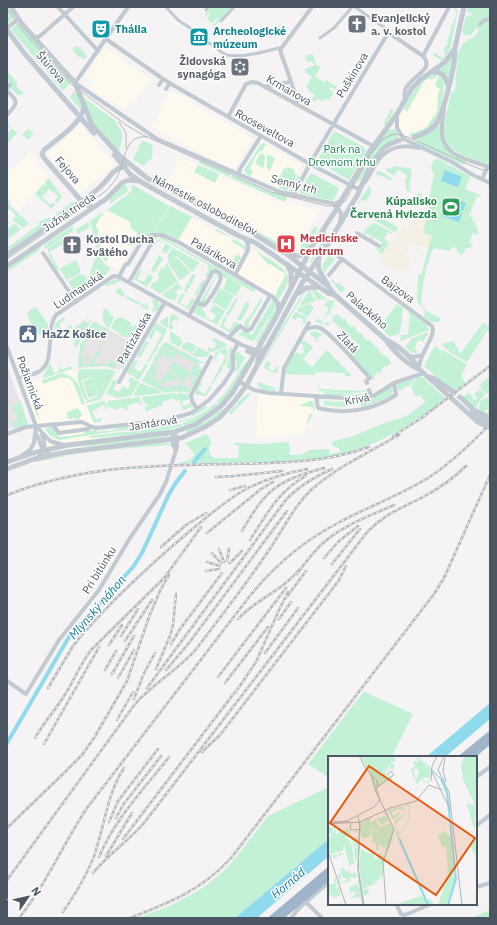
<svg xmlns="http://www.w3.org/2000/svg" width="497" height="925" viewBox="0 0 497 925" font-family="'IBM Plex Sans',sans-serif">
  <rect width="100%" height="100%" fill="#f5f3f3"/>
  <path fill="#fdf9ef" d="M 105,47 L 151,80 L 137,97 L 136,102 L 133,102 L 133,100 L 129,102 L 124,109 L 109,100 L 105,95 L 101,97 L 88,86 L 93,80 L 87,78 L 87,74 Z
    M 437,74 L 442,77 L 439,109 L 432,124 L 430,127 L 410,136 L 402,134 L 399,129 L 399,117 L 413,93 L 422,82 L 434,75 Z
    M 171,91 L 182,97 L 183,96 L 189,99 L 192,101 L 192,103 L 253,138 L 235,167 L 231,168 L 203,155 L 151,127 Z
    M 81,125 L 114,164 L 114,166 L 80,193 L 46,155 Z
    M 263,143 L 302,165 L 287,191 L 246,174 L 244,172 L 261,144 Z
    M 30,152 L 34,156 L 42,170 L 49,176 L 19,211 L 11,203 L 12,201 L 7,197 L 7,167 L 13,171 Z
    M 177,156 L 289,205 L 290,203 L 319,210 L 298,249 L 293,250 L 166,181 L 178,164 L 176,160 Z
    M 107,210 L 130,222 L 131,229 L 138,233 L 138,235 L 136,235 L 130,244 L 123,242 L 132,246 L 120,271 L 106,262 L 98,251 L 90,221 Z
    M 192,217 L 222,234 L 228,235 L 234,238 L 232,242 L 244,248 L 241,253 L 242,255 L 234,270 L 179,240 Z
    M 253,251 L 256,251 L 284,269 L 287,273 L 288,282 L 278,301 L 275,296 L 239,274 L 238,272 L 243,264 Z
    M 77,369 L 77,379 L 90,415 L 100,440 L 44,451 L 44,439 L 36,426 L 22,386 L 66,371 Z
    M 258,391 L 316,396 L 318,410 L 305,429 L 299,435 L 256,438 Z"/>
  <path fill="#e6e4e5" d="M 95,322 L 129,341 L 129,353 L 120,370 L 106,366 L 79,368 L 81,348 Z
    M 166,342 L 200,361 L 198,363 L 200,372 L 189,392 L 161,390 L 144,381 Z
    M 7,365 L 26,420 L 14,424 L 15,427 L 7,430 Z"/>
  <path fill="#c3f1d5" d="M 7,7 L 8,7 L 14,17 L 9,23 L 7,22 Z
    M 210,7 L 232,7 L 214,27 L 213,25 L 218,19 L 217,18 L 212,23 L 207,19 L 210,14 L 209,13 L 205,18 L 203,19 Z
    M 453,7 L 458,10 L 450,49 L 442,61 L 432,54 L 435,53 L 442,58 L 445,55 L 444,50 L 443,49 L 448,44 L 447,41 L 451,31 L 450,30 L 457,13 Z
    M 468,7 L 490,7 L 490,164 C 481,164 474,160 466,157 C 433,143 446,121 451,93 L 455,90 L 456,82 L 455,81 C 458,69 455,50 465,42 C 472,36 473,41 479,30 L 476,28 L 471,35 L 464,35 L 462,32 L 466,16 L 467,15 L 470,17 L 472,14 L 467,11 Z
    M 19,24 L 71,82 L 63,91 L 12,31 L 11,28 Z
    M 76,46 L 79,47 L 87,56 L 84,60 L 81,57 L 80,58 L 72,50 Z
    M 313,54 L 316,65 L 318,65 L 319,67 L 321,67 L 315,76 L 324,83 L 326,80 L 337,87 L 336,90 L 331,87 L 329,88 L 330,90 L 334,92 L 329,100 L 324,98 L 323,101 L 318,99 L 315,102 L 311,99 L 313,100 L 312,98 L 315,95 L 308,91 L 309,89 L 306,87 L 312,77 L 306,73 L 305,69 L 315,65 L 312,61 L 307,62 L 305,56 Z
    M 453,54 L 448,79 L 445,74 L 438,70 L 447,64 Z
    M 9,73 L 18,84 L 16,86 L 24,94 L 22,95 L 21,94 L 19,96 L 10,88 L 12,86 L 10,83 L 9,85 L 7,74 Z
    M 437,74 L 435,79 L 433,78 L 431,80 L 428,79 L 424,81 L 407,112 L 405,110 L 404,108 C 412,94 420,77 437,74 Z
    M 439,75 C 451,82 438,119 430,127 C 424,132 416,135 409,136 L 411,132 L 414,133 L 427,127 L 433,117 L 437,112 L 438,92 L 441,90 L 435,86 Z
    M 74,91 C 80,95 82,104 82,111 L 70,98 Z
    M 84,98 L 117,122 L 116,124 C 126,134 122,139 119,151 L 92,122 Z
    M 391,109 L 394,111 L 386,126 L 383,124 Z
    M 442,117 C 437,142 443,151 466,161 L 464,165 L 415,143 L 418,141 L 416,139 Z
    M 7,121 L 9,123 L 8,125 L 17,133 L 7,144 L 8,141 L 7,134 L 11,129 L 7,125 Z
    M 28,129 L 34,133 L 28,140 L 22,135 Z
    M 392,129 L 397,131 L 398,139 C 375,150 371,160 360,181 L 356,179 L 368,158 L 388,130 Z
    M 334,131 L 364,147 L 366,150 L 365,153 L 350,179 L 349,180 L 317,161 Z
    M 144,141 L 153,145 C 151,150 154,154 151,159 C 148,162 146,162 144,166 L 133,160 L 137,151 L 139,151 L 137,150 L 141,142 Z
    M 264,143 L 267,145 L 264,146 L 264,149 C 255,153 254,161 250,169 L 253,171 L 251,176 L 246,174 L 244,170 L 261,144 Z
    M 262,153 L 265,156 L 264,168 L 257,165 L 255,163 L 260,154 Z
    M 267,154 L 275,158 L 270,171 L 267,168 Z
    M 437,158 L 469,176 L 470,177 L 465,189 L 481,195 L 480,197 L 477,196 L 469,216 L 473,217 L 472,222 L 474,222 L 476,219 L 475,223 L 478,231 L 478,235 L 473,233 L 469,243 L 473,244 L 470,248 L 466,248 L 462,255 L 458,254 L 459,252 L 456,251 L 457,248 L 452,247 L 449,251 L 434,248 C 429,253 419,298 422,305 C 424,311 435,315 440,318 L 440,321 C 433,324 429,321 424,317 L 425,311 L 417,301 L 418,274 L 421,275 L 422,273 L 431,236 L 423,232 L 430,202 L 406,190 L 406,183 L 404,182 L 407,175 L 398,170 L 394,176 L 385,170 L 386,168 L 389,169 L 395,166 L 412,169 L 409,190 L 411,190 L 411,193 L 417,195 L 418,193 L 421,194 L 423,186 L 421,197 L 429,199 L 434,173 L 432,171 C 431,167 431,163 435,159 L 437,160 Z
    M 200,160 L 230,173 L 229,177 L 199,163 Z
    M 198,165 L 219,174 L 215,183 L 194,172 Z
    M 287,167 L 295,170 L 294,173 L 297,175 L 287,191 L 279,188 L 282,181 L 279,179 L 284,168 L 286,169 Z
    M 378,170 L 392,178 L 391,181 L 380,175 L 379,176 L 376,174 Z
    M 311,173 L 339,188 L 338,191 L 333,201 L 299,193 L 306,180 Z
    M 232,175 L 271,192 L 287,196 L 286,201 L 283,201 L 231,178 Z
    M 298,176 L 301,177 L 292,192 L 289,192 Z
    M 49,178 L 62,197 L 57,203 L 55,201 L 58,196 L 49,189 L 42,197 L 51,205 L 53,202 L 55,204 L 52,209 L 35,194 L 43,185 L 45,186 L 46,184 L 45,182 Z
    M 126,183 L 128,191 L 110,204 L 110,198 Z
    M 131,185 L 135,186 L 169,206 L 152,234 L 141,239 L 137,238 L 132,246 L 123,243 L 124,241 L 130,244 L 136,235 L 138,234 L 138,233 L 131,229 L 130,222 L 107,210 L 132,191 Z
    M 369,186 L 371,187 L 370,191 L 373,189 L 366,202 L 361,199 L 358,205 L 357,204 Z
    M 7,199 L 10,202 L 8,204 L 18,213 L 18,215 L 19,214 L 29,223 L 23,228 L 13,220 L 16,216 L 11,210 L 7,208 Z
    M 73,201 L 75,204 L 74,206 L 59,216 L 53,216 Z
    M 170,206 L 201,221 L 192,217 L 178,240 L 165,234 L 153,233 Z
    M 380,211 L 386,220 L 398,228 L 395,232 L 374,220 Z
    M 102,213 L 105,214 L 102,215 L 96,225 L 97,229 L 99,230 L 96,239 L 102,242 L 97,249 L 90,221 Z
    M 225,215 L 288,248 L 291,252 L 224,217 Z
    M 47,218 L 51,218 L 53,221 L 7,251 L 7,248 L 39,225 L 39,222 Z
    M 88,222 L 90,227 L 78,234 L 76,230 Z
    M 374,223 L 392,232 L 392,234 L 388,232 L 384,239 L 389,242 L 382,255 L 375,248 L 379,249 L 382,243 L 374,237 L 372,240 L 371,239 L 372,237 L 368,234 L 366,235 L 363,234 L 366,229 L 371,224 L 373,225 Z
    M 14,224 L 21,229 L 7,239 L 7,230 Z
    M 72,226 L 74,230 L 45,249 L 44,245 L 52,240 L 51,244 L 53,239 Z
    M 316,227 L 318,228 L 306,249 L 300,254 L 299,251 L 301,247 L 302,247 L 301,246 L 307,239 L 306,238 L 307,235 L 309,236 L 313,228 Z
    M 217,229 L 247,247 L 246,250 L 243,250 L 243,248 L 232,242 L 234,238 L 228,235 L 227,236 L 216,231 Z
    M 154,237 L 162,237 L 253,288 L 255,293 L 228,277 L 241,286 L 236,296 L 223,289 L 226,283 L 226,279 C 221,275 219,271 214,269 L 214,267 L 212,268 L 215,270 L 207,277 L 205,276 L 209,269 L 207,267 L 208,266 L 212,267 L 158,237 L 156,239 Z
    M 63,238 L 66,242 L 48,253 L 48,248 Z
    M 158,239 L 171,247 L 166,254 L 163,252 L 164,250 L 161,252 L 165,245 L 164,243 L 158,241 L 153,249 Z
    M 321,241 L 323,246 L 311,263 L 310,262 Z
    M 42,245 L 38,251 L 7,272 L 7,270 L 19,260 Z
    M 173,248 L 199,262 L 193,272 C 185,267 184,260 176,256 L 175,257 C 184,262 183,267 191,272 L 180,280 L 168,263 L 170,262 L 168,262 L 168,255 Z
    M 101,249 L 101,250 L 110,255 L 106,262 L 98,251 Z
    M 256,251 C 264,256 289,269 288,278 C 288,286 281,295 278,301 L 275,296 L 277,293 L 277,291 L 286,274 L 266,262 Z
    M 50,253 L 59,269 L 76,260 L 80,268 L 80,273 L 71,279 L 70,278 L 68,279 L 68,281 L 59,269 L 57,270 L 48,254 Z
    M 97,253 L 104,264 L 110,268 L 107,274 L 94,283 L 90,277 L 90,274 Z
    M 237,254 L 241,257 L 234,270 L 226,266 L 228,262 L 231,263 Z
    M 159,255 L 163,259 L 154,273 L 151,270 Z
    M 328,256 L 331,256 L 335,259 L 324,273 L 322,266 Z
    M 167,263 L 172,272 L 172,275 L 174,276 L 178,281 L 160,294 L 150,287 L 154,281 L 156,283 L 159,278 L 162,280 L 157,276 L 162,267 L 164,268 Z
    M 140,269 L 142,270 L 137,279 L 144,282 L 148,274 L 153,277 L 147,287 L 134,279 Z
    M 81,274 L 87,277 L 85,289 L 76,295 L 71,292 L 73,290 L 68,282 Z
    M 194,274 L 196,275 L 186,293 L 184,290 L 192,275 Z
    M 218,274 L 219,276 L 219,278 L 216,277 L 205,299 L 206,300 L 203,303 L 199,302 L 200,300 L 201,301 L 215,277 Z
    M 116,279 L 121,280 L 115,284 L 105,286 L 106,283 Z
    M 203,279 L 205,282 L 196,296 L 194,295 Z
    M 332,279 L 336,284 L 339,283 L 344,287 L 345,290 L 341,293 L 331,281 Z
    M 178,283 L 181,287 L 181,290 L 178,289 L 176,293 L 178,295 L 174,301 L 163,296 L 163,294 Z
    M 119,288 L 121,288 L 124,294 L 144,305 L 146,304 L 146,302 L 149,310 L 142,307 L 142,305 L 141,304 L 139,305 L 126,298 L 127,296 L 125,295 L 124,297 L 116,293 L 116,290 Z
    M 220,288 L 222,289 L 215,302 L 222,290 L 234,296 L 226,310 L 215,303 L 212,303 Z
    M 307,290 L 305,292 L 262,365 L 262,364 L 279,332 L 303,293 Z
    M 312,290 L 315,290 L 327,299 L 317,300 Z
    M 309,291 L 310,291 L 316,301 L 299,306 Z
    M 182,293 L 185,294 L 180,303 L 187,307 L 192,298 L 195,300 L 189,310 L 177,302 Z
    M 236,298 L 238,299 L 228,317 L 226,314 Z
    M 261,298 L 263,299 L 248,324 L 250,327 L 246,328 L 244,323 L 246,319 L 248,319 Z
    M 273,298 L 277,304 L 254,341 L 251,341 L 238,334 L 243,331 L 252,335 L 272,301 L 270,299 Z
    M 152,299 L 158,301 L 160,307 L 159,310 L 154,312 L 152,309 L 154,308 Z
    M 328,300 L 335,301 L 330,311 L 332,313 L 331,314 L 329,313 L 321,324 L 315,321 L 317,319 L 323,321 L 329,309 L 327,308 L 328,306 L 324,306 Z
    M 246,302 L 250,304 L 241,321 L 237,319 Z
    M 308,304 L 314,307 L 308,317 L 297,310 L 298,308 Z
    M 397,304 L 403,308 L 400,333 L 390,337 L 380,327 Z
    M 214,305 L 225,311 L 217,325 L 193,312 L 197,306 L 201,306 L 206,315 L 205,317 L 213,321 L 216,315 L 210,311 Z
    M 36,307 L 48,324 L 47,335 L 38,334 L 36,332 L 39,330 L 38,329 L 35,330 L 31,323 L 27,314 L 30,310 Z
    M 105,308 L 110,312 L 109,314 L 114,317 L 109,328 C 102,324 101,314 105,308 Z
    M 274,310 L 276,310 L 276,312 L 259,341 L 255,344 Z
    M 408,311 L 427,325 L 429,330 L 400,341 L 401,335 L 408,335 L 410,314 L 407,313 Z
    M 295,312 L 297,312 L 307,318 L 305,324 L 302,324 L 304,320 L 298,317 L 296,320 L 292,318 Z
    M 338,313 L 338,315 L 344,320 L 345,319 L 347,321 L 347,323 L 352,327 L 353,326 L 356,328 L 355,330 L 360,334 L 361,333 L 363,335 L 363,337 L 367,341 L 369,340 L 374,345 L 374,347 L 375,346 L 380,351 L 379,352 L 384,356 L 385,355 L 390,360 L 391,363 L 387,367 L 385,366 L 381,370 L 382,372 L 381,373 L 378,372 L 374,377 L 375,379 L 374,380 L 349,353 L 358,344 L 332,320 L 327,326 L 325,324 L 323,325 L 326,322 L 329,323 L 334,317 L 332,315 L 333,314 L 336,316 Z
    M 173,314 L 179,318 L 177,321 L 174,319 L 171,325 L 174,327 L 171,330 L 169,328 L 170,317 Z
    M 168,316 L 168,326 L 167,328 L 159,322 Z
    M 63,317 L 65,320 L 59,324 L 61,329 L 63,330 L 71,325 L 72,327 L 58,336 L 54,337 L 55,324 Z
    M 224,317 L 227,318 L 223,326 L 230,330 L 234,322 L 239,324 L 233,332 L 229,332 L 220,327 Z
    M 118,318 L 123,318 L 131,323 L 130,326 L 133,327 L 135,325 L 144,330 C 128,341 126,339 111,328 L 115,320 Z
    M 88,319 L 91,321 L 82,338 L 80,336 L 82,332 L 78,335 L 76,334 L 77,329 L 73,332 L 70,332 L 85,320 L 88,324 L 89,322 L 89,320 L 86,320 Z
    M 93,322 L 108,329 L 107,331 L 96,327 L 87,341 L 84,339 L 84,337 Z
    M 156,323 L 167,330 L 160,344 L 157,343 L 162,334 L 156,330 L 151,339 L 148,337 Z
    M 483,323 L 487,325 L 472,348 L 490,323 L 490,333 L 487,331 L 467,362 L 451,353 L 441,344 L 454,341 L 460,354 Z
    M 96,328 L 107,332 L 103,338 L 97,335 L 98,333 L 95,332 L 93,335 L 92,334 Z
    M 170,331 L 181,338 L 182,343 L 179,347 L 170,342 Z
    M 315,331 L 322,334 L 324,332 L 325,332 L 317,339 L 318,340 L 317,342 L 315,341 L 316,339 L 309,333 Z
    M 70,332 L 81,339 L 76,348 L 73,343 L 75,342 L 73,338 L 72,339 Z
    M 429,332 L 423,342 L 420,340 L 417,342 L 415,348 L 416,351 L 418,352 L 417,353 L 412,353 L 405,347 L 412,338 Z
    M 214,338 L 226,344 L 227,346 L 212,352 L 208,351 L 209,347 L 213,349 L 217,344 L 212,341 Z
    M 302,339 L 313,347 L 303,359 L 312,367 L 327,350 L 352,376 L 345,376 L 345,373 L 315,372 L 315,375 L 284,374 L 287,364 L 289,364 L 290,361 L 289,360 L 292,356 L 297,352 L 301,355 L 305,351 L 302,349 L 304,346 L 301,343 L 297,349 Z
    M 83,340 L 86,342 C 83,348 80,359 83,364 L 88,365 L 90,362 L 84,359 L 85,357 L 91,361 L 99,349 L 101,351 L 92,364 L 108,364 L 112,360 L 114,361 L 113,363 L 116,365 L 114,369 L 106,366 L 78,367 L 80,345 Z
    M 129,341 L 136,345 L 134,348 L 132,347 L 129,350 L 132,352 L 123,369 L 121,368 L 123,364 L 122,363 L 126,355 L 122,352 Z
    M 146,341 L 149,342 L 140,358 L 137,356 Z
    M 164,342 L 179,349 L 177,352 L 165,348 L 156,363 L 153,360 Z
    M 188,342 L 197,346 L 192,353 L 192,354 L 181,348 L 183,344 Z
    M 157,344 L 159,346 L 148,363 L 147,362 Z
    M 435,346 L 438,348 L 438,349 L 441,351 L 442,350 L 467,364 L 461,376 L 463,378 L 465,383 L 455,391 L 437,378 L 424,366 Z
    M 198,347 L 209,353 L 209,355 C 203,358 198,358 192,355 Z
    M 231,347 L 232,348 L 231,353 L 232,368 L 229,369 L 226,366 L 229,358 L 229,349 Z
    M 225,348 C 229,353 227,361 224,366 L 221,365 L 226,356 L 219,352 L 215,360 L 213,359 L 216,352 Z
    M 165,349 L 177,353 L 173,360 L 166,357 L 167,355 L 165,353 L 163,356 L 161,355 Z
    M 180,350 L 197,359 L 195,364 L 177,354 Z
    M 237,351 L 245,358 L 237,372 L 235,370 L 237,363 L 234,356 Z
    M 135,360 L 138,361 L 134,368 L 140,372 L 146,363 L 148,365 L 139,380 L 134,377 L 132,367 L 133,376 L 127,373 Z
    M 198,360 L 205,363 L 199,363 L 198,365 L 201,368 L 202,371 L 191,389 L 189,391 L 189,393 L 177,391 L 166,393 L 142,381 L 153,362 L 155,364 L 149,376 L 156,364 L 158,365 L 155,370 L 157,371 L 154,379 L 160,382 L 168,371 L 177,378 L 167,382 L 161,383 L 160,385 L 162,387 C 168,388 176,387 181,383 L 180,380 L 183,383 L 182,385 L 189,389 L 195,377 L 197,378 L 190,373 Z
    M 246,361 L 248,361 C 244,375 229,394 219,404 L 217,402 L 228,389 Z
    M 268,361 L 271,363 L 268,368 L 274,371 L 277,366 L 279,367 L 277,372 L 274,373 L 264,368 L 266,362 Z
    M 50,362 L 54,373 L 59,371 L 58,366 L 59,366 L 61,370 L 71,366 L 72,369 L 44,378 L 43,377 Z
    M 173,362 L 190,372 L 184,382 L 169,370 Z
    M 221,365 L 223,368 L 212,385 L 211,384 Z
    M 80,369 L 105,369 L 116,371 L 100,400 L 86,403 L 86,401 L 99,396 L 92,377 L 81,381 L 88,399 L 85,400 C 82,392 74,377 80,369 Z
    M 63,373 C 80,379 79,388 85,404 L 82,405 L 73,382 L 69,378 L 63,378 L 63,377 L 43,384 L 42,380 Z
    M 490,376 L 490,394 L 485,393 L 480,386 L 478,386 Z
    M 130,377 L 139,382 L 131,396 L 117,398 L 106,393 L 114,379 L 117,382 L 113,389 L 119,392 L 123,386 L 128,389 L 131,383 L 128,381 Z
    M 416,377 L 409,387 L 408,386 L 400,391 L 396,388 L 396,385 L 398,383 Z
    M 417,377 L 422,377 L 445,398 L 444,400 C 407,428 367,452 320,459 C 304,462 287,462 271,462 C 248,462 225,463 201,463 L 190,462 L 188,464 L 176,464 L 190,460 L 195,454 L 185,443 L 207,434 L 211,442 L 211,446 L 209,447 C 209,452 210,456 215,458 L 238,458 L 239,447 L 237,445 L 234,445 L 234,443 L 261,444 L 289,442 L 290,455 L 301,455 L 309,450 L 329,449 L 330,454 L 340,452 L 339,448 L 334,447 L 331,442 L 353,436 L 387,422 L 401,418 L 408,415 L 425,402 L 420,395 L 416,397 L 411,387 Z
    M 92,378 L 98,395 L 89,398 L 83,382 Z
    M 318,381 L 319,389 L 362,391 L 367,390 L 368,392 L 348,393 L 318,391 Z
    M 200,382 L 202,383 L 198,390 L 205,394 L 210,385 L 212,387 L 206,396 L 194,394 Z
    M 259,382 L 275,388 L 275,391 L 263,390 L 257,385 Z
    M 140,383 L 160,391 L 162,393 L 135,396 L 134,394 Z
    M 27,386 L 40,419 L 39,419 L 25,387 Z
    M 390,387 L 393,389 L 392,395 L 382,400 L 362,407 L 361,404 L 343,407 L 324,405 L 324,401 L 361,403 L 361,400 L 372,399 Z
    M 479,387 L 485,395 L 479,401 L 476,409 L 462,397 L 469,393 L 475,400 L 477,398 L 474,394 L 480,390 Z
    M 324,392 L 354,394 L 368,394 L 362,396 L 324,395 Z
    M 175,393 L 179,400 L 176,401 L 174,398 L 162,402 L 163,405 L 147,411 L 148,416 L 144,405 L 146,407 L 148,406 L 147,403 L 144,404 L 142,397 Z
    M 179,393 L 190,395 L 189,399 L 182,402 L 183,406 L 191,403 L 192,407 L 183,410 L 177,394 Z
    M 250,393 L 250,395 L 231,415 L 229,413 L 243,397 Z
    M 490,396 L 490,416 L 486,414 L 489,410 L 486,409 L 485,414 L 479,410 L 480,401 Z
    M 139,397 L 142,404 L 140,405 L 139,402 L 127,406 L 128,409 L 125,410 L 123,407 L 114,410 L 113,407 L 109,408 L 107,403 L 108,401 Z
    M 312,400 C 319,409 310,419 305,427 C 307,422 308,420 309,414 L 313,414 L 313,407 L 300,406 L 300,405 Z
    M 21,401 L 28,425 L 15,429 L 11,423 L 18,420 L 12,406 Z
    M 103,401 L 105,402 L 108,408 L 106,409 L 104,405 L 92,411 L 96,420 L 102,417 L 100,422 L 94,423 L 87,406 Z
    M 216,403 L 218,405 C 209,414 196,422 184,426 L 183,423 L 203,413 Z
    M 206,405 L 207,408 L 187,420 L 162,427 L 116,431 L 59,440 L 50,436 L 45,429 L 49,427 L 52,427 L 58,434 L 59,437 L 84,434 L 85,431 L 96,430 L 97,432 L 116,430 L 116,428 L 127,426 L 128,429 L 147,427 L 147,424 L 160,423 L 161,425 C 172,424 183,421 193,416 L 192,414 Z
    M 78,408 L 82,415 L 78,420 L 76,420 L 75,418 L 68,419 L 67,412 Z
    M 222,409 L 224,410 C 214,421 199,427 186,433 L 186,431 L 208,420 Z
    M 182,424 L 182,426 L 158,432 L 90,438 L 90,436 C 121,432 151,430 182,424 Z
    M 167,435 L 170,437 L 90,446 L 73,447 Z
    M 167,443 L 172,445 L 103,450 L 70,455 L 37,462 L 37,461 C 80,451 123,447 167,443 Z
    M 364,691 L 369,694 L 413,714 L 393,754 L 394,757 L 329,757 L 329,778 L 308,764 Z
    M 329,787 L 329,839 L 235,918 L 137,918 L 172,905 L 203,888 L 225,870 L 236,857 L 268,816 Z
    M 490,910 L 490,918 L 471,918 Z"/>
  <path fill="#f5f0e5" fill-rule="evenodd" d="M 422,209 L 428,212 L 423,232 L 432,236 L 428,249 L 420,245 L 419,251 L 417,251 L 411,261 L 408,273 L 405,272 L 398,267 L 394,272 L 379,260 L 389,242 L 392,243 L 395,236 L 394,235 L 394,233 L 397,234 L 395,232 L 398,228 L 403,231 L 404,229 L 401,227 L 402,225 L 408,228 L 412,220 L 415,221 ZM 413,242 L 419,246 L 411,260 L 405,254 Z"/>
  <path fill="#90daee" d="M 445,170 L 462,177 L 458,187 L 441,181 Z
    M 449,197 L 466,203 L 463,211 L 446,205 Z
    M 445,207 L 462,213 L 459,222 L 441,216 Z
    M 490,703 L 490,719 L 445,757 L 426,757 Z
    M 329,839 L 329,856 L 257,918 L 235,918 Z"/>
  <g fill="none" stroke-linecap="round" stroke-linejoin="round">
    <path stroke="#90daee" stroke-width="4" d="M 194,462 L 205,449
      M 7,743 L 69,637 L 133,567 L 142,553 L 169,494 L 175,484 L 185,471"/>
    <path stroke="#caccce" stroke-width="3" stroke-dasharray="3 1.5" stroke-linecap="butt" d="M 209,43 L 216,48"/>
    <path stroke="#caccce" stroke-width="5" stroke-dasharray="5 2.5" stroke-linecap="butt" d="M 452,391 L 461,398"/>
    <path stroke="#c1cad2" stroke-width="3" d="M 166,7 L 178,20 L 190,28
      M 355,7 L 385,28 L 388,34
      M 206,10 L 208,7
      M 221,21 L 234,7
      M 320,38 L 334,28 L 352,7
      M 208,42 L 209,43
      M 216,48 C 219,50 223,54 227,55 C 243,58 263,52 278,48 L 281,48"/>
    <path stroke="#c1cad2" stroke-width="4" d="M 58,7 L 98,51
      M 128,7 L 75,83 L 157,139 L 280,192 L 335,204 L 340,201
      M 480,24 L 485,20 L 490,19
      M 7,28 L 18,19
      M 34,38 L 40,36 L 73,7
      M 106,39 L 166,81 L 310,164 L 360,190
      M 423,56 L 449,7
      M 159,85 L 163,79
      M 266,87 L 268,86 L 290,82
      M 7,88 L 10,85
      M 166,89 L 170,83
      M 7,91 C 20,102 17,104 7,115
      M 297,105 L 297,99 L 280,50 L 312,7
      M 444,107 C 444,115 441,124 442,132 C 442,155 468,160 486,166 L 490,166
      M 397,115 L 397,128 L 404,139 L 452,162 L 473,175 L 490,183
      M 228,117 L 246,84 L 252,82 L 258,83 L 373,146
      M 240,175 L 239,173 L 240,169 L 261,136
      M 482,179 L 488,166
      M 363,184 C 370,177 372,169 377,162 C 387,147 403,144 419,148
      M 293,196 L 312,160 L 385,38 L 389,33 L 423,56 C 436,70 410,76 405,90 C 404,93 405,97 405,100
      M 335,205 L 341,213 L 340,223
      M 324,229 L 323,239 L 326,247 L 432,326 C 437,337 418,354 419,369
      M 357,233 L 379,246
      M 43,253 L 76,302
      M 235,275 L 248,250 L 248,244 L 245,239
      M 329,275 L 342,259
      M 119,277 L 125,265 L 128,264 L 142,241 L 152,235 L 162,235 L 180,243 L 273,297 L 278,303 L 278,310
      M 119,277 L 242,345 L 258,351 L 259,355 L 257,362
      M 129,282 L 151,244 L 151,241 L 147,238
      M 189,316 L 212,273 L 215,271 L 218,272 C 220,274 221,274 221,277 C 221,282 208,303 204,305 L 196,303
      M 305,330 C 310,327 315,326 320,328 C 331,332 360,368 370,378 L 366,381 L 367,383
      M 228,338 L 240,326 L 247,331 L 251,329 L 270,296
      M 7,347 L 36,426 L 34,443 L 30,450 L 23,455
      M 247,351 L 251,353 L 259,353 L 267,346
      M 408,356 L 415,357 L 422,355
      M 18,378 C 25,376 34,375 40,371 C 56,361 45,329 56,315 L 112,277 L 115,276 L 119,277
      M 119,382 L 165,302
      M 240,382 L 254,390 L 269,393 L 360,399 L 375,395 L 394,383 L 424,373
      M 369,390 L 371,396
      M 281,393 L 284,368 L 309,323
      M 316,396 L 318,408 C 344,415 374,410 396,395 L 394,383
      M 197,409 L 192,401 L 191,395 L 211,357
      M 53,425 L 59,433 L 88,429 L 90,427
      M 36,426 L 50,441 L 64,445
      M 7,434 L 26,427 L 81,422 C 87,423 90,428 97,428 L 167,420 L 191,413 L 209,400 L 224,383 L 233,369 L 233,353 L 238,343
      M 37,435 L 42,448 L 51,455
      M 172,437 L 173,445 L 176,450
      M 37,458 C 46,452 46,444 42,435
      M 7,681 L 26,694 L 59,640 L 99,590 L 130,538 L 160,494 L 166,482 L 177,447 L 177,439 L 174,432
      M 476,777 L 490,767
      M 476,826 L 490,815
      M 476,887 L 490,883
      M 306,902 L 322,918
      M 396,904 L 401,914 L 405,915 L 431,904
      M 291,918 L 299,908 L 329,882"/>
    <path stroke="#c1cad2" stroke-width="5" d="M 11,7 L 22,24 L 75,83 L 92,125 L 121,157 L 147,178 L 246,229 L 288,255 L 328,286 L 335,295 L 385,339 C 398,346 412,357 419,369 L 470,415 L 478,422 L 490,428
      M 7,30 L 25,54 L 94,133
      M 432,72 C 442,71 445,76 448,85
      M 84,105 C 85,121 55,141 44,150 L 42,154 L 44,158 L 84,204 L 93,207
      M 414,137 C 422,135 429,132 435,125 C 444,113 456,63 455,48 L 464,7
      M 114,155 L 130,174 L 141,182 L 239,236 L 256,243 L 328,293 L 335,295
      M 7,255 C 38,233 71,213 100,187 C 109,179 113,168 125,166
      M 290,255 L 300,256 L 311,247
      M 319,259 C 316,270 323,276 328,285
      M 287,264 L 291,273 L 291,284
      M 7,266 L 106,199 L 123,182 L 129,180 L 139,181
      M 297,294 L 306,288 L 319,287
      M 386,340 C 392,350 408,365 418,369
      M 429,377 L 435,379 L 452,391
      M 461,398 L 474,410 L 490,418
      M 471,413 L 490,423
      M 7,462 L 33,453 L 68,445 L 174,432 L 194,425 L 208,416 L 221,406 L 233,392 L 276,317 L 313,245 L 334,213 L 370,151 L 397,114 L 412,88 L 420,80 L 445,62 L 455,48
      M 7,469 L 34,459 L 67,452 L 181,438 L 205,427 L 219,418 L 233,403 L 246,386 L 302,283 L 326,247 L 358,194 L 367,173 L 374,160 L 384,148 L 390,144 L 400,140"/>
    <path stroke="#9fb4c9" stroke-width="6" d="M 462,757 L 490,734
      M 471,757 L 490,741
      M 272,918 L 329,870
      M 280,918 L 329,877"/>
    <path stroke="#b5b8bd" stroke-width="1" d="M 7,8 L 20,28 L 70,83 L 126,125 L 143,135 L 271,192 L 327,206 L 338,206 L 345,201 L 371,154 L 383,139 L 389,136 L 396,134 L 408,137 L 472,166 L 483,170 L 490,169
      M 119,122 L 126,133 L 126,148
      M 7,259 L 106,191 C 111,186 116,180 119,173 C 125,159 125,134 147,137"/>
    <defs>
      <path id="rail" d="M 393,436 L 420,419 L 490,366
        M 216,477 L 234,476 L 282,471
        M 230,490 L 245,486
        M 7,495 C 81,466 147,466 225,464 C 275,463 322,464 369,447
        M 242,531 C 267,488 277,481 324,468
        M 207,533 L 261,489 L 273,482
        M 250,540 C 266,515 279,490 306,476
        M 161,547 L 186,525 L 206,513
        M 219,549 L 224,562
        M 212,553 L 221,563
        M 324,558 L 339,541 L 358,526
        M 178,559 L 201,527
        M 227,561 L 229,549
        M 207,562 L 220,566
        M 230,563 L 242,551
        M 332,564 L 360,529
        M 206,571 L 219,569
        M 297,574 C 305,563 313,552 323,543 C 343,525 370,516 394,505
        M 286,598 L 306,571
        M 238,619 C 256,599 282,591 299,570
        M 279,619 L 291,602
        M 121,636 L 138,609
        M 125,641 L 152,600
        M 171,644 L 180,629 L 222,573
        M 109,645 L 122,625
        M 265,653 L 298,608
        M 156,669 L 170,636 L 173,625 L 176,594
        M 105,670 L 116,651
        M 166,670 L 189,643 L 287,511
        M 112,674 L 134,636
        M 218,677 L 286,588
        M 118,678 L 134,650
        M 225,683 L 268,627
        M 48,688 L 73,646 L 82,635 C 115,597 152,563 190,531 C 208,516 226,500 246,489 C 266,479 286,473 307,469
        M 147,688 L 285,501 C 298,486 314,477 332,469
        M 235,693 L 256,662 L 279,610 L 288,592
        M 134,699 L 144,673 L 155,653
        M 117,720 L 133,692
        M 35,738 C 44,722 57,708 66,693 C 75,678 81,663 91,650 L 164,578 L 181,555
        M 44,744 L 99,647
        M 202,752 L 220,735 L 330,592 L 339,580 L 346,566
        M 116,818 L 123,805 L 161,756
        M 109,822 L 118,801 L 158,749
        M 7,828 L 65,772 L 82,755 L 94,738 L 127,681 L 150,614 L 161,589 L 169,575
        M 123,839 L 238,688
        M 106,856 L 132,813
        M 99,857 C 114,820 145,788 169,757
        M 93,873 C 108,854 129,841 144,823 L 368,531 C 386,513 402,508 423,497 C 438,489 454,478 466,466
        M 7,880 L 135,704 C 153,683 179,670 197,648 C 222,615 248,582 271,547 C 284,528 294,506 311,490 C 337,467 369,452 399,435
        M 63,912 C 76,893 90,871 96,850 C 105,822 108,792 124,768
        M 19,918 C 46,885 63,844 87,808 L 249,597 C 274,566 303,541 338,523 C 367,507 399,496 428,478 C 451,463 471,444 490,424
        M 130,918 C 169,903 202,890 231,858 L 434,594 L 444,578 L 490,475"/>
    </defs>
    <use href="#rail" stroke="#b5b8bd" stroke-width="2.5"/>
    <use href="#rail" stroke="#fff" stroke-width="1" stroke-dasharray="3" stroke-linecap="butt"/>
  </g>
  <defs>
    <symbol id="church-square" viewBox="-11 -11 22 22"><rect x="-9" y="-9" width="18" height="18" rx="4" fill="#6b7280" stroke="#fff"/><path d="M-1.2-6h2.4v3.5h3.3v2.4h-3.3V6h-2.4V-.1h-3.3v-2.4h3.3Z" fill="#fff"/></symbol>
    <symbol id="theatre-square" viewBox="-11 -11 22 22"><rect x="-9" y="-9" width="18" height="18" rx="4" fill="#0f9aa8" stroke="#fff"/><path d="M-5-5.5Q0-4 5-5.5V0Q5 5 0 6Q-5 5-5 0ZM-3.3-2.5H-1v1.5H-3.3ZM1-2.5H3.3v1.5H1ZM-2.8 1Q0 5.5 2.8 1Z" fill="#fff"/></symbol>
    <symbol id="museum-square" viewBox="-11 -11 22 22"><rect x="-9" y="-9" width="18" height="18" rx="4" fill="#0f9aa8" stroke="#fff"/><path d="M0-6L6-3V-2H-6V-3ZM-5-1h2V3h-2ZM-1-1h2V3h-2ZM3-1h2V3H3ZM-6 4H6V6H-6Z" fill="#fff"/></symbol>
    <symbol id="synagogue-square" viewBox="-11 -11 22 22"><rect x="-9" y="-9" width="18" height="18" rx="4" fill="#6b7280" stroke="#fff"/><path d="M0-6.5L5.6 3.2H-5.6ZM0 6.5L5.6-3.2H-5.6Z" fill="#fff"/></symbol>
    <symbol id="stadium-square" viewBox="-11 -11 22 22"><rect x="-9" y="-9" width="18" height="18" rx="4" fill="#2e9e5b" stroke="#fff"/><path d="M0-5a6.5 5 0 1 0 0 10a6.5 5 0 1 0 0-10ZM-3.5-1.8h7v3.6h-7Z" fill="#fff"/></symbol>
    <symbol id="hospital-square" viewBox="-11 -11 22 22"><rect x="-9" y="-9" width="18" height="18" rx="4" fill="#e0444e" stroke="#fff"/><path d="M-5-5h3v3.5h4V-5h3V5h-3V1.5h-4V5h-3Z" fill="#fff"/></symbol>
    <symbol id="civic-square" viewBox="-11 -11 22 22"><rect x="-9" y="-9" width="18" height="18" rx="4" fill="#5c6f8a" stroke="#fff"/><path d="M-.6-6.5H3V-4.5H.6V-3L4-1V1h2V6H-6V1h2V-1L-.6-3ZM-1.2 2.5V6h2.4V2.5Z" fill="#fff"/></symbol>
  </defs>
  <g fill-rule="evenodd">
    <use href="#church-square" x="346" y="13" width="22" height="22"/>
    <use href="#theatre-square" x="90" y="18" width="22" height="22"/>
    <use href="#museum-square" x="188" y="26" width="22" height="22"/>
    <use href="#synagogue-square" x="229" y="56" width="22" height="22"/>
    <use href="#stadium-square" x="440" y="196" width="22" height="22"/>
    <use href="#hospital-square" x="275" y="233" width="22" height="22"/>
    <use href="#church-square" x="61" y="234" width="22" height="22"/>
    <use href="#civic-square" x="17" y="323" width="22" height="22"/>
  </g>
  <g text-anchor="middle" dominant-baseline="central" stroke-width="3" stroke-linejoin="round" paint-order="stroke">
    <g font-size="11" font-weight="bold" fill="#5b616d" stroke="#fff" text-anchor="start">
      <text x="371" y="18">Evanjelický<tspan x="371" dy="13">a. v. kostol</tspan></text>
      <text x="226" y="61" text-anchor="end">Židovská<tspan x="226" dy="13">synagóga</tspan></text>
      <text x="86" y="239">Kostol Ducha<tspan x="86" dy="13">Svätého</tspan></text>
    </g>
    <g font-size="11" font-weight="bold" fill="#0d838f" stroke="#fff" text-anchor="start">
      <text x="115" y="29">Thália</text>
      <text x="213" y="31">Archeologické<tspan x="213" dy="13">múzeum</tspan></text>
    </g>
    <g font-size="11" fill="#4a5661" stroke="#fff">
      <text transform="translate(51 67) rotate(49)">Štúrova</text>
      <text transform="translate(352 75) rotate(-59)">Puškinova</text>
      <text transform="translate(289 90) rotate(30)">Krmanova</text>
      <text transform="translate(265 128) rotate(29)">Rooseveltova</text>
      <text transform="translate(68 170) rotate(49)">Fejova</text>
      <text transform="translate(294 184) rotate(15)">Senný trh</text>
      <text transform="translate(205 205) rotate(28)">Námestie osloboditeľov</text>
      <text transform="translate(69 212) rotate(-34)">Južná trieda</text>
      <text transform="translate(214 253) rotate(30)">Palárikova</text>
      <text transform="translate(398 289) rotate(36)">Bajzova</text>
      <text transform="translate(78 290) rotate(-34)">Ludmanská</text>
      <text transform="translate(367 310) rotate(41)">Palackého</text>
      <text transform="translate(134 338) rotate(-61)">Partizánska</text>
      <text transform="translate(348 342) rotate(47)">Zlatá</text>
      <text transform="translate(30 383) rotate(70)">Požiarnická</text>
      <text transform="translate(357 399) rotate(-11)">Krivá</text>
      <text transform="translate(153 423) rotate(-9)">Jantárová</text>
      <text transform="translate(99 570) rotate(-58)">Pri bitúnku</text>
    </g>
    <g font-size="11" fill="#17864f" stroke="#fff">
      <text x="342" y="149">Park na<tspan x="342" dy="13">Drevnom trhu</tspan></text>
    </g>
    <g font-size="11" font-weight="bold" fill="#27864d" stroke="#fff" text-anchor="end">
      <text x="437" y="201">Kúpalisko<tspan x="437" dy="13">Červená Hviezda</tspan></text>
    </g>
    <g font-size="11" font-weight="bold" fill="#be3a42" stroke="#fff" text-anchor="start">
      <text x="300" y="238">Medicínske<tspan x="300" dy="13">centrum</tspan></text>
    </g>
    <g font-size="11" font-weight="bold" fill="#4e5e75" stroke="#fff" text-anchor="start">
      <text x="42" y="334">HaZZ Košice</text>
    </g>
    <g font-size="12" font-style="italic" fill="#0c7c9b" stroke="#fff">
      <text transform="translate(97 607) rotate(-49)">Mlynský náhon</text>
      <text transform="translate(288 883) rotate(-40)">Hornád</text>
    </g>
  </g>
  <g transform="translate(328 756)">
    <rect width="149" height="149" fill="#f5f3f3"/>
    <path d="M 32,0 L 66,0 L 68,5 L 64,6 L 64,3 L 63,7 L 66,8 L 66,15 L 60,9 L 59,18 L 58,12 L 57,14 L 59,22 L 61,18 L 64,22 L 61,25 L 59,23 L 47,35 L 41,16 ZM 88,0 L 103,15 L 101,23 L 97,21 L 94,22 L 97,26 L 100,25 L 102,26 L 101,27 L 97,27 L 93,23 L 90,28 L 87,27 L 91,16 L 89,12 L 85,14 L 88,22 L 86,23 L 83,13 L 87,10 L 85,5 L 91,6 ZM 136,0 L 149,0 L 147,75 L 139,49 L 139,47 L 146,49 L 146,47 L 135,23 L 133,10 ZM 82,47 L 81,63 L 69,83 L 67,69 L 71,78 L 80,63 L 81,50 L 78,50 L 77,57 L 68,68 L 59,54 L 74,50 L 75,54 L 69,53 L 63,57 L 67,60 L 68,57 L 73,56 L 67,63 L 65,61 L 66,64 L 68,64 L 77,56 L 75,49 L 77,54 L 78,48 ZM 56,55 L 60,60 L 57,55 L 62,64 L 60,60 L 61,65 L 59,66 L 58,64 L 58,67 L 53,69 L 50,63 L 48,65 L 52,71 L 63,67 L 66,75 L 62,89 L 66,82 L 58,99 L 61,88 L 58,95 L 55,96 L 59,90 L 54,93 L 55,89 L 51,89 L 49,92 L 53,95 L 48,94 L 48,86 L 45,87 L 47,89 L 43,85 L 45,85 L 43,75 L 51,75 L 51,71 L 50,74 L 45,74 L 41,68 L 44,74 L 42,75 L 42,81 L 34,82 L 34,90 L 33,67 L 43,61 L 42,67 L 51,62 L 50,59 L 52,62 L 57,60 L 60,64 L 56,56 L 45,60 ZM 6,69 L 12,69 L 7,70 L 8,78 L 11,77 L 8,71 L 10,70 L 15,75 L 19,72 L 22,79 L 20,72 L 21,71 L 23,80 L 16,82 L 23,84 L 21,86 L 22,92 L 23,85 L 26,104 L 22,97 L 27,107 L 21,109 L 16,88 L 15,94 L 12,96 L 12,98 L 16,97 L 16,98 L 5,102 L 4,98 L 11,99 L 12,95 L 2,98 L 0,82 L 6,80 L 4,80 L 0,75 L 2,75 L 0,72 L 5,71 L 4,78 L 5,75 L 7,79 ZM 31,74 L 31,92 L 28,107 L 24,82 L 30,81 L 30,90 L 26,91 L 30,93 L 31,78 L 26,75 ZM 116,75 L 123,82 L 127,121 L 119,149 L 110,149 L 120,118 L 118,90 L 114,91 L 110,79 ZM 145,81 L 149,83 L 149,103 L 143,91 ZM 33,92 L 41,98 L 43,97 L 41,94 L 43,94 L 48,104 L 51,100 L 50,96 L 53,97 L 51,106 L 53,100 L 56,99 L 57,103 L 58,99 L 54,123 L 51,119 L 52,124 L 43,126 L 50,126 L 35,133 L 41,133 L 40,138 L 36,139 L 41,139 L 36,140 L 37,145 L 33,125 L 31,111 ZM 29,110 L 33,139 L 30,137 L 33,140 L 33,143 L 29,142 L 32,140 L 21,143 L 28,138 L 27,135 L 21,137 L 23,130 L 29,128 L 28,124 L 31,133 ZM 15,112 L 20,117 L 21,113 L 22,118 L 28,116 L 29,122 L 23,121 L 23,123 L 21,119 L 23,125 L 12,128 L 8,114 L 10,113 L 8,114 L 10,120 L 13,115 L 12,127 L 21,124 L 14,121 L 13,115 L 11,113 ZM 8,122 L 9,133 L 11,131 L 13,139 L 5,142 L 4,137 L 3,140 L 0,138 L 0,128 L 7,128 L 6,123 ZM 93,140 L 99,144 L 102,143 L 106,149 L 66,149 Z" fill="#c3f1d5"/>
    <path d="M 89,0 L 115,24 L 120,36 L 129,123 L 121,149 L 119,149 L 127,121 L 118,37 L 112,23 Z" fill="#90daee"/>
    <path fill="none" stroke="#90daee" stroke-width="2" d="M 71,82 L 100,149"/>
    <path fill="none" stroke="#b1b4b9" stroke-width="1" d="M 31,0 L 38,13 L 49,25 L 50,30M 116,0 L 110,14 L 121,36 L 134,149M 117,2 L 115,15 L 118,26M 104,16 L 123,55M 43,18 L 48,36 L 66,73 L 55,106 L 58,149M 103,25 L 104,10 L 109,0M 101,29 L 114,34M 30,60 L 32,71 L 30,113 L 36,149M 32,65 L 30,112 L 35,149M 0,66 L 23,66M 0,67 L 19,65 L 46,51 L 52,44 L 48,32 L 66,19 L 63,15 L 59,19M 22,67 L 23,74 L 33,73M 0,68 L 32,66 L 62,52 L 88,45 L 101,29M 0,95 L 18,149"/>
    <path fill="#e8590c" fill-opacity="0.15" stroke="#e8590c" stroke-width="2" d="M 41,10 L 147,82 L 108,139 L 2,67 Z"/>
    <rect width="149" height="149" fill="none" stroke="#4a5661" stroke-width="2"/>
  </g>
  <rect width="497" height="925" fill="none" stroke="#4a5661" stroke-width="16"/>
  <g transform="translate(28 897) rotate(56)" stroke="#ffffff" stroke-width="3" paint-order="stroke">
  <path d="M0-3L7 15L0 10L-7 15Z" fill="#4a5661"/>
  <text y="-6" font-size="11" font-weight="bold" text-anchor="middle" fill="#4a5661">N</text>
  </g>
</svg>
